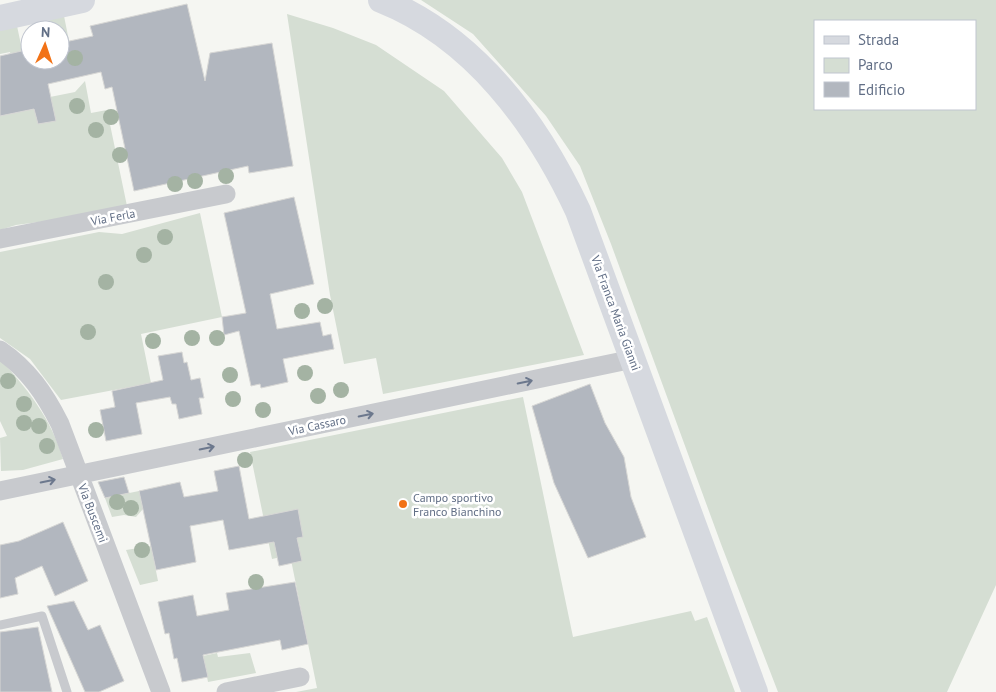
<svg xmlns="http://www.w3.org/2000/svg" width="996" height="692" viewBox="0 0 996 692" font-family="'PT Sans',sans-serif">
  <rect width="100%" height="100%" fill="#f5f6f2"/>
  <path fill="#d5ded3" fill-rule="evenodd" d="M 421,0 L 996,0 L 996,585 L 947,692 L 778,692 L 721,544 L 611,244 L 580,166 L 546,116 L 473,34 ZM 815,21 L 975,21 L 975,109 L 815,109 Z
    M 287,14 L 333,28 L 376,45 L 444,91 L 502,158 L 522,192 L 584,355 L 383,394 L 376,358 L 344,364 L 330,295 Z
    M 64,16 L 69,41 L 60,43 L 60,30 L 50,30 L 48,19 Z
    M 17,26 L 29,82 L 17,85 L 10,52 L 0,54 L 0,29 Z
    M 85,81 L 91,113 L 107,110 L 127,206 L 62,219 L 16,225 L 0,230 L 0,116 L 34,109 L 38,124 L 55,121 L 50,97 L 75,92 Z
    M 200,213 L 222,317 L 141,334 L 151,383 L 61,400 L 30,359 L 0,338 L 0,252 L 99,232 L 122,234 Z
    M 0,359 C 27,388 52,420 63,459 L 23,470 L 1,471 L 0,438 L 7,436 L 0,421 Z
    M 523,397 L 573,637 L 691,611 L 695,621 L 707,617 L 735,692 L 296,692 L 317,688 L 290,555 L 272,559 L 250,452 Z
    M 139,491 L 143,509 L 136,517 L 124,515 L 112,517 L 105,498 Z
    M 151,546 L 158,581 L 140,585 L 126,550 Z
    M 217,653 L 218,657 L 250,653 L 256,673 L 208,682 L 203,656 Z"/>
  <path fill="#b2b7bf" stroke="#d7d7d5" d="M 187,4 L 205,81 L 210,53 L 272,43 L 293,166 L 249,173 L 248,166 L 134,191 L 112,87 L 105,89 L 101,72 L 48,84 L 56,121 L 38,124 L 34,109 L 0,116 L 0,56 L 30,49 L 30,60 L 60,60 L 60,43 L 93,36 L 90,26 Z
    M 294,197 L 314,284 L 270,294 L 277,329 L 320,322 L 323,336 L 331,334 L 334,349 L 283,359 L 288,382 L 261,388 L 260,384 L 251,386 L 239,331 L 224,335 L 222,317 L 246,313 L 224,213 Z
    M 182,352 L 184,363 L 187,362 L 191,380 L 200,378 L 204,398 L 199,398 L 202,414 L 179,419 L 176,404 L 172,404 L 170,397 L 136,403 L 142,434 L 106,441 L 100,410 L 115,407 L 112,391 L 163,380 L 158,356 Z
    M 590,384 L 605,423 L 624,457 L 631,497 L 646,537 L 588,558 L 554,483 L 532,406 Z
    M 239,466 L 249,519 L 298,509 L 303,537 L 297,538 L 302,561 L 279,566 L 274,542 L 229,550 L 223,520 L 190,526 L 196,562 L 156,570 L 139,491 L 180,482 L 184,497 L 218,491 L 214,471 Z
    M 124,477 L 129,493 L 105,498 L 98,482 Z
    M 63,522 L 88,581 L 55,596 L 42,566 L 15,578 L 18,594 L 0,598 L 0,545 L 19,541 Z
    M 295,582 L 308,644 L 282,650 L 280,640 L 203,655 L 208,677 L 182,682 L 177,658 L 174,659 L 169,633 L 165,634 L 158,602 L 193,595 L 197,616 L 229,610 L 226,593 Z
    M 74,601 L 88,630 L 100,625 L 124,681 L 99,692 L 85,692 L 47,606 Z
    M 38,627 L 52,692 L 0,692 L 0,632 Z"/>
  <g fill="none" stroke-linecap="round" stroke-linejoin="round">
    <path stroke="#c8cace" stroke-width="9" d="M 0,625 L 42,616 L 67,692"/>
    <path stroke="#c8cace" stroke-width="19" d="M 0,239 L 226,194
      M 0,350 C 28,369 45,394 60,424 L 161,692
      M 0,491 L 633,359
      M 226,692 L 300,677"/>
    <path stroke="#d6d9df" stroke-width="26" d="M 381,0 C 474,37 537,123 578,211 L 755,692
      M 0,18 L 82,0"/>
  </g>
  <g fill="#a4b3a3">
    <circle cx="75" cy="58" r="8"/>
    <circle cx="77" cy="106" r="8"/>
    <circle cx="111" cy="117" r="8"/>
    <circle cx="96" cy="130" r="8"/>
    <circle cx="120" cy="155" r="8"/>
    <circle cx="226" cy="176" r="8"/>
    <circle cx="195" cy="181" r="8"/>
    <circle cx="175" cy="184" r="8"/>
    <circle cx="165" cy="237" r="8"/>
    <circle cx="144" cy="255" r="8"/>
    <circle cx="106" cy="282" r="8"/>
    <circle cx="325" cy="306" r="8"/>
    <circle cx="302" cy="311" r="8"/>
    <circle cx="88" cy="332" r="8"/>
    <circle cx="192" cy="338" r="8"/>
    <circle cx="217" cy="338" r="8"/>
    <circle cx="153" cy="341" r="8"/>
    <circle cx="305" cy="373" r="8"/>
    <circle cx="230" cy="375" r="8"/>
    <circle cx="8" cy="381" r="8"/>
    <circle cx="341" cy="390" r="8"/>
    <circle cx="318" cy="396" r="8"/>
    <circle cx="233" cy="399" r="8"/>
    <circle cx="24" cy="404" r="8"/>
    <circle cx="263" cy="410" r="8"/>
    <circle cx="24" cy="423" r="8"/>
    <circle cx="39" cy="426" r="8"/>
    <circle cx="96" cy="430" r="8"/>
    <circle cx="47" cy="446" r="8"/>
    <circle cx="245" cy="460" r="8"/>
    <circle cx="117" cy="502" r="8"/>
    <circle cx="131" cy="508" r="8"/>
    <circle cx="142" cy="550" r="8"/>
    <circle cx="256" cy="582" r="8"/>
  </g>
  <defs><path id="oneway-shaft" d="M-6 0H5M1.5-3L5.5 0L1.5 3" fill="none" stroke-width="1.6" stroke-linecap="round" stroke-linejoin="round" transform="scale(1.25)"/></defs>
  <g stroke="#6c788d">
    <use href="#oneway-shaft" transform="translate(525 382) rotate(-12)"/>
    <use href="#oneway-shaft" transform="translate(366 415) rotate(-12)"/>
    <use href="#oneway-shaft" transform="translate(207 448) rotate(-12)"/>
    <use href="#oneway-shaft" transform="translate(48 481) rotate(-12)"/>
  </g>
  <circle fill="#f27216" stroke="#fff" stroke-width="2" cx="403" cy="504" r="5"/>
  <g text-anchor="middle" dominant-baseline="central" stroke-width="5" stroke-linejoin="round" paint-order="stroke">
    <g font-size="12" fill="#626f86" stroke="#fff">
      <text transform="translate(113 217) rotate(-11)">Via Ferla</text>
      <text transform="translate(616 313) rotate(70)">Via Franca Maria Gianni</text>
      <text transform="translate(317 425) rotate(-12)">Via Cassaro</text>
      <text transform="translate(93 513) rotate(69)">Via Buscemi</text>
    </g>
    <g font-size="12" fill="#626f86" stroke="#fff" text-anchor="start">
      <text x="413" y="497">Campo sportivo<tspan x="413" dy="14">Franco Bianchino</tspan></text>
    </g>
  </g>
  <rect x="814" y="20" width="162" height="90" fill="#ffffff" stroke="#c0c5cf"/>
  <rect x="824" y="36" width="25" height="8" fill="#d6d9df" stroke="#c0c5cf"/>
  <text x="858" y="45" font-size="15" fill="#626f86">Strada</text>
  <rect x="824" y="58" width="25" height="15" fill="#d5ded3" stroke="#c0c5cf"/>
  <text x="858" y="70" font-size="15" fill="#626f86">Parco</text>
  <rect x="824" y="82" width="25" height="15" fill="#b2b7bf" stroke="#c0c5cf"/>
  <text x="858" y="95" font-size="15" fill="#626f86">Edificio</text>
  <g transform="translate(45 45) rotate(3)"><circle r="24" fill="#ffffff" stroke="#c0c5cf"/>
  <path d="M0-4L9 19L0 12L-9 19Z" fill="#f27216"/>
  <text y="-8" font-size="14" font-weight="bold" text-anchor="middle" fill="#626f86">N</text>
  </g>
</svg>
